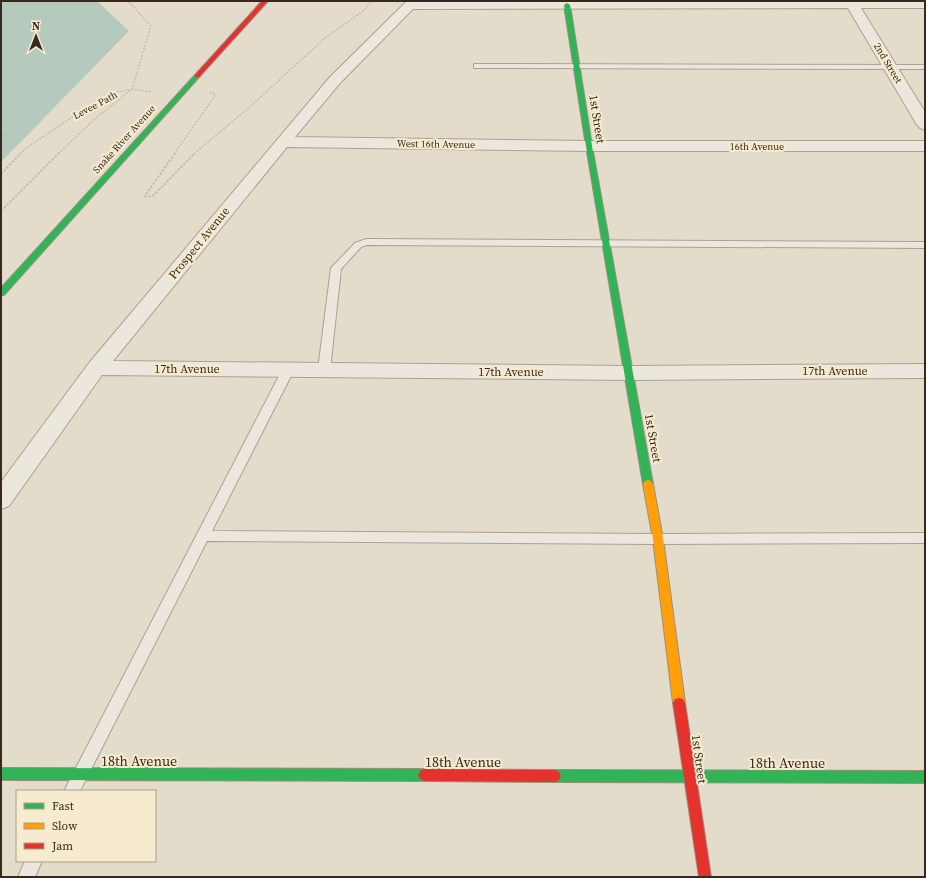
<svg xmlns="http://www.w3.org/2000/svg" width="926" height="878" viewBox="0 0 926 878" font-family="'Source Serif 4',serif">
  <rect width="100%" height="100%" fill="#e4dcca"/>
  <path fill="#b6c9bd" d="M 1,1 L 97,1 L 129,31 L 1,162 Z"/>
  <g fill="none" stroke-linecap="round" stroke-linejoin="round">
    <defs>
      <path id="lane" d="M 474,64 L 925,65 L 925,69 L 477,68 L 474,68 Z
        M 366,239 L 925,242 L 925,248 L 367,245 L 361,247 L 341,269 L 330,370 L 328,373 L 320,373 L 318,370 L 331,268 L 355,243 Z
        M 288,366 L 292,367 L 294,370 L 212,531 L 658,534 L 925,533 L 925,543 L 658,544 L 207,541 L 80,791 L 64,791 L 282,370 L 284,367 Z
        M 25,861 L 42,861 L 35,877 L 18,877 Z"/>
      <path id="street" d="M 407,1 L 925,1 L 925,8 L 861,8 L 925,112 L 925,130 L 920,128 L 917,125 L 848,8 L 413,9 L 340,83 L 295,137 L 589,141 L 925,141 L 925,151 L 589,151 L 287,147 L 113,361 L 630,366 L 925,364 L 925,378 L 630,380 L 102,375 L 9,506 L 1,509 L 1,482 L 89,363 L 330,77 Z"/>
      <path id="fast" d="M 567,3 L 570,5 L 592,146 L 653,484 L 651,487 L 645,487 L 643,484 L 586,146 L 564,5 Z
        M 195,75 L 200,76 L 4,295 L 1,295 L 1,288 Z
        M 1,768 L 424,769 L 428,771 L 430,775 L 428,779 L 424,781 L 1,780 Z
        M 555,770 L 925,771 L 925,783 L 555,782 L 551,780 L 549,776 L 551,772 Z"/>
      <path id="slow" d="M 648,480 L 651,481 L 653,484 L 663,539 L 685,703 L 683,707 L 679,708 L 675,707 L 673,703 L 653,539 L 643,484 L 645,481 Z"/>
      <path id="jam" d="M 262,1 L 268,1 L 199,77 L 195,77 L 195,75 Z
        M 679,698 L 683,699 L 685,703 L 711,877 L 699,877 L 673,703 L 675,699 Z
        M 424,769 L 555,770 L 559,772 L 561,776 L 559,780 L 555,782 L 424,781 L 420,779 L 418,775 L 420,771 Z"/>
    </defs>
    <use href="#lane" stroke="#a9a194" stroke-width="2"/>
    <use href="#street" stroke="#a9a194" stroke-width="2"/>
    <use href="#fast" stroke="#999084" stroke-width="2"/>
    <use href="#slow" stroke="#999084" stroke-width="2"/>
    <use href="#jam" stroke="#999084" stroke-width="2"/>
    <path stroke="#c4bdb3" stroke-width="1.5" stroke-dasharray="2 1.5" stroke-linecap="butt" d="M 1,138 L 20,120
      M 20,154 L 26,148 L 71,118 L 117,92 L 132,89 L 151,26 L 128,1
      M 58,154 L 97,117 L 132,89 L 152,92
      M 174,154 L 214,97 L 215,94 L 210,92
      M 194,154 L 253,104 L 325,38 L 362,12 L 372,1"/>
    <path stroke="#c4bdb3" stroke-width="2" stroke-dasharray="2.5 1.5" stroke-linecap="butt" d="M 175,153 L 145,196 L 148,197 L 154,195 L 195,153
      M 1,174 L 21,153
      M 1,211 L 59,153"/>
    <use href="#lane" fill="#ece7dd" fill-rule="evenodd"/>
    <use href="#street" fill="#ece7dd" fill-rule="evenodd"/>
    <use href="#fast" fill="#30b455" fill-rule="evenodd"/>
    <use href="#slow" fill="#ff9f0a" fill-rule="evenodd"/>
    <use href="#jam" fill="#e5322d" fill-rule="evenodd"/>
  </g>
  <g text-anchor="middle" dominant-baseline="central" stroke-width="4" stroke-linejoin="round" paint-order="stroke">
    <g font-size="10" fill="#37291c" stroke="#f6ebcf">
      <text transform="translate(888 63) rotate(59)">2nd Street</text>
      <text transform="translate(95 105) rotate(-28)">Levee Path</text>
      <text transform="translate(124 139) rotate(-48)">Snake River Avenue</text>
      <text transform="translate(436 144) rotate(1)">West 16th Avenue</text>
      <text x="757" y="146">16th Avenue</text>
    </g>
    <g font-size="12" fill="#37291c" stroke="#f6ebcf">
      <text transform="translate(597 119) rotate(81)">1st Street</text>
      <text transform="translate(199 243) rotate(-51)">Prospect Avenue</text>
      <text x="187" y="369">17th Avenue</text>
      <text x="835" y="371">17th Avenue</text>
      <text x="511" y="372">17th Avenue</text>
      <text transform="translate(653 438) rotate(80)">1st Street</text>
      <text transform="translate(699 759) rotate(82)">1st Street</text>
    </g>
    <g font-size="14" fill="#37291c" stroke="#f6ebcf">
      <text x="139" y="761">18th Avenue</text>
      <text x="463" y="762">18th Avenue</text>
      <text x="787" y="763">18th Avenue</text>
    </g>
  </g>
  <rect width="926" height="878" fill="none" stroke="#37291c" stroke-width="4"/>
  <rect x="16" y="790" width="140" height="72" fill="#f6ebcf" stroke="#aa9d87"/>
  <rect x="24" y="803" width="20" height="6" fill="#30b455" stroke="#aa9d87"/>
  <text x="52" y="810" font-size="12" fill="#37291c">Fast</text>
  <rect x="24" y="823" width="20" height="6" fill="#ff9f0a" stroke="#aa9d87"/>
  <text x="52" y="830" font-size="12" fill="#37291c">Slow</text>
  <rect x="24" y="843" width="20" height="6" fill="#e5322d" stroke="#aa9d87"/>
  <text x="52" y="850" font-size="12" fill="#37291c">Jam</text>
  <g transform="translate(36 36)" stroke="#f6ebcf" stroke-width="3" paint-order="stroke">
  <path d="M0-3L7 15L0 10L-7 15Z" fill="#37291c"/>
  <text y="-6" font-size="11" font-weight="bold" text-anchor="middle" fill="#37291c">N</text>
  </g>
</svg>
